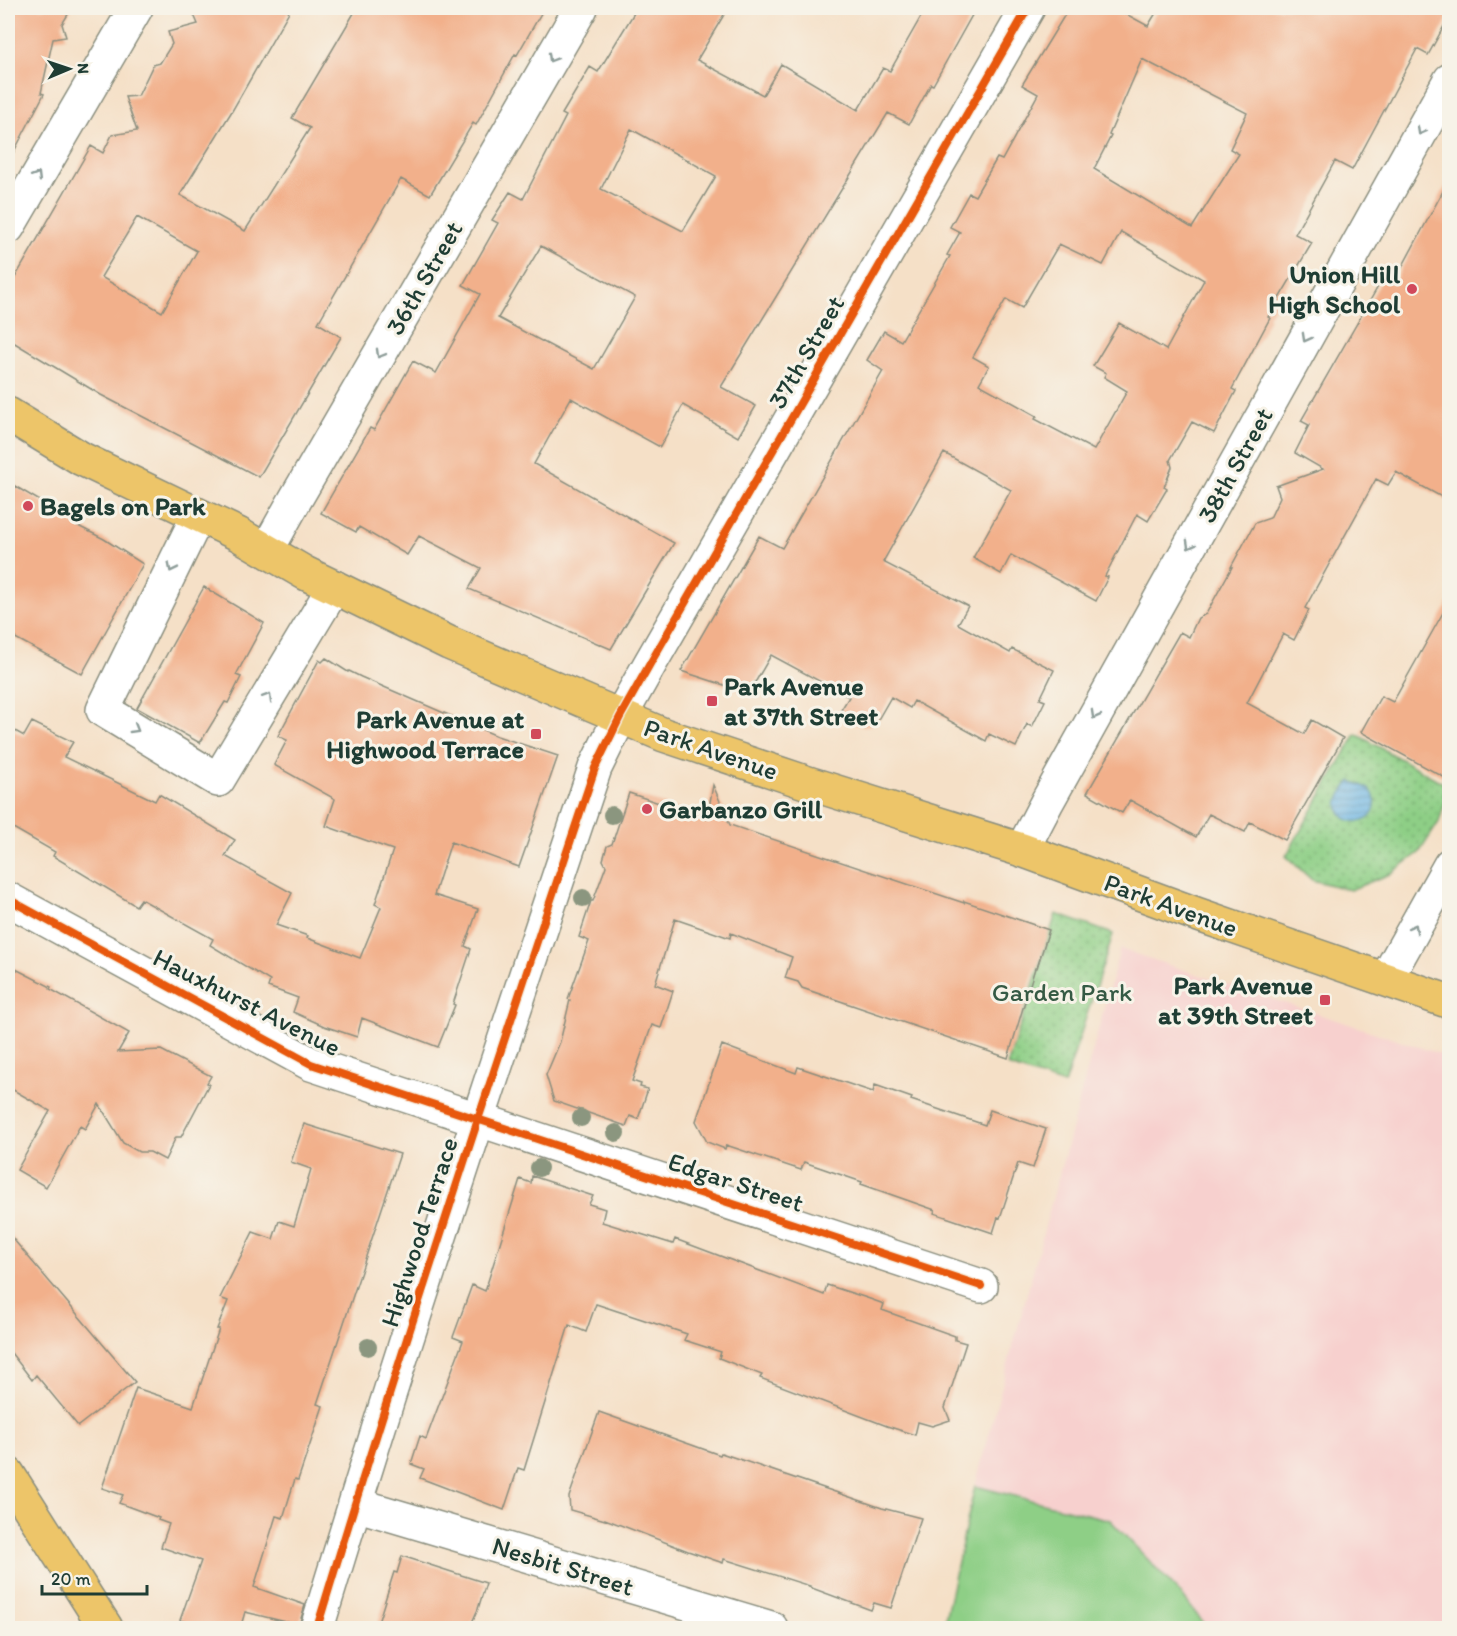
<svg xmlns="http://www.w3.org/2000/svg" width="1457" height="1636" viewBox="0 0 1457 1636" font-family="Itim,sans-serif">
  <defs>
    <pattern id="park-dots" width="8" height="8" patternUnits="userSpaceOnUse" patternTransform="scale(1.5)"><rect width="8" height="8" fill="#8ecf86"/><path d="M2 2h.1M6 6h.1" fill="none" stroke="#73a96e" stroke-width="1.8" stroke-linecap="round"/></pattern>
    <pattern id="water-rules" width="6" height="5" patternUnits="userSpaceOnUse" patternTransform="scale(1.5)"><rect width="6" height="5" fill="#6cb5e4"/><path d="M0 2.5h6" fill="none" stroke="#5894ba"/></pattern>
  </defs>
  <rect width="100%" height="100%" fill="#f7f3e8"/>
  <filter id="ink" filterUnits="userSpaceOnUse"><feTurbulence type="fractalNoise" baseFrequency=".0167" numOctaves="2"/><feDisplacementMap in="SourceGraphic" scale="12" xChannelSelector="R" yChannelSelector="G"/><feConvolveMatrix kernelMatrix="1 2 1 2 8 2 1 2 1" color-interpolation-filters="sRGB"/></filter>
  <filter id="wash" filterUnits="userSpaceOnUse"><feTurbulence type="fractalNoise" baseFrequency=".008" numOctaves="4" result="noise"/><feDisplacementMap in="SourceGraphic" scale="24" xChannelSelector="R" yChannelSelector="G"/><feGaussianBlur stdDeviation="1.35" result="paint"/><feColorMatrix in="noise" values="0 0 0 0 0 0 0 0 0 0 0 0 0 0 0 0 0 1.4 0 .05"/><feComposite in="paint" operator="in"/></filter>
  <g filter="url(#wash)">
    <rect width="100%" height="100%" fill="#f5e0c7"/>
    <path fill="#f7d0ce" d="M 1120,949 L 1449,1057 L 1449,1628 L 1207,1628 L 1181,1594 L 1110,1520 L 975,1486 Z"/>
    <path fill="url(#park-dots)" stroke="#56865d" stroke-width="1.5" d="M 1356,734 L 1445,784 L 1445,802 L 1439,822 L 1419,853 L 1390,874 L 1350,890 L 1312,880 L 1286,856 Z
      M 1056,914 L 1113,934 L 1064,1085 L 1007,1066 Z"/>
    <path fill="#8ecf86" stroke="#56865d" stroke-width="1.5" d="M 975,1486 L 1110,1520 L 1181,1594 L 1207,1628 L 943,1628 Z"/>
    <path fill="url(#water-rules)" stroke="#46798c" stroke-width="1.5" d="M 1351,781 C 1357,784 1367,786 1372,792 C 1374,796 1376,802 1375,806 C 1372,832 1330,823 1340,797 C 1343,791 1347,786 1351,781 Z"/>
    <g id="blocks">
      <path fill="#f2b08b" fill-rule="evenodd" d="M 8,8 L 72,8 L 62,24 L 66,37 L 53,39 L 41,93 L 44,94 L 8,163 Z
        M 191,8 L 291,8 L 232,111 L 180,195 L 245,231 L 310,128 L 292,118 L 357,8 L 544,8 L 517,55 L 515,54 L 476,125 L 473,123 L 430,195 L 401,179 L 318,323 L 341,337 L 259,477 L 101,395 L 8,339 L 8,290 L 91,146 L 103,153 L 112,135 L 137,131 L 125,97 L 138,96 L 153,65 L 160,63 L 172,44 L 168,32 L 198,24 ZM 137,217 L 197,251 L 162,312 L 101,277 Z
        M 637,8 L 728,8 L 697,60 L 763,95 L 781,64 L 858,110 L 883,68 L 890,71 L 926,8 L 976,8 L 933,85 L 931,84 L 909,124 L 888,113 L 721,387 L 756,406 L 738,437 L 683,405 L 660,447 L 571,398 L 534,464 L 674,543 L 611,649 L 469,589 L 481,568 L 419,536 L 407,555 L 359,527 L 356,532 L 321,513 L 370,428 L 374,430 L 413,361 L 436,373 L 480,294 L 463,285 L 498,223 L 492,220 L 510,192 L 523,199 L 566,116 L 562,114 L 590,67 L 598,72 ZM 631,129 L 716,176 L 683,231 L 601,189 ZM 541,246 L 635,297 L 594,369 L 498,318 Z
        M 1069,8 L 1115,8 L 1148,26 L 1159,8 L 1449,8 L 1449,17 L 1428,55 L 1417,49 L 1352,170 L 1335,161 L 1295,234 L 1312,243 L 1268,317 L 1270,318 L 1232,389 L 1236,391 L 1214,433 L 1192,422 L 1170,460 L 1172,467 L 1164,487 L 1167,489 L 1148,521 L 1137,514 L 1105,576 L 1108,577 L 1096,601 L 1011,555 L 1001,574 L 973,558 L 1011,490 L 944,453 L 883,562 L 968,606 L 958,624 L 1010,653 L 1012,649 L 1054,670 L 1040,699 L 1045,701 L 1032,727 L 1027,724 L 1016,747 L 989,734 L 986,741 L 914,701 L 910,708 L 891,697 L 876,723 L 864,727 L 836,718 L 849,697 L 771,655 L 749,693 L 681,671 L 759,536 L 782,548 L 883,371 L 867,360 L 884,331 L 901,341 L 950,256 L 947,255 L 960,232 L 950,227 L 969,193 L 975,196 L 997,158 L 1002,160 L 1038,94 L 1022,85 ZM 1142,59 L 1247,113 L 1230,149 L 1239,154 L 1192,228 L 1094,169 L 1111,136 L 1109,135 ZM 1121,232 L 1204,280 L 1166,350 L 1119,323 L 1093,366 L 1106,373 L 1104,377 L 1127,391 L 1094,450 L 1035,419 L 1037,416 L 979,384 L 989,366 L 973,357 L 1006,299 L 1022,308 L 1059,244 L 1103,265 Z
        M 1449,180 L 1449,501 L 1396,472 L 1388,485 L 1376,479 L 1305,608 L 1309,610 L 1294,640 L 1283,634 L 1247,703 L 1304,734 L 1312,720 L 1343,738 L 1285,840 L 1250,822 L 1245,832 L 1209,814 L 1196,837 L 1130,800 L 1122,813 L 1087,793 L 1180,632 L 1189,637 L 1198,618 L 1206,614 L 1232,567 L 1231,567 L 1255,523 L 1270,518 L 1280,497 L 1276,486 L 1323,469 L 1295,453 L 1309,425 L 1301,421 L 1383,278 L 1393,284 Z
        M 8,482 L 72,520 L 72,523 L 104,539 L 143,564 L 82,674 L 8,634 Z
        M 204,587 L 264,623 L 236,675 L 241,677 L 228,703 L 225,702 L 200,743 L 137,708 Z
        M 1449,602 L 1449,780 L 1361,732 L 1381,696 L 1393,702 Z
        M 326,658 L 348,672 L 349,671 L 361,677 L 497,736 L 558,756 L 519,867 L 451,842 L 434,895 L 478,909 L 465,946 L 471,949 L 453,1004 L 455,1005 L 438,1047 L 362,1018 L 357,1037 L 324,1026 L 293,1012 L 298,998 L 268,987 L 270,981 L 210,945 L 213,939 L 141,899 L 136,906 L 53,856 L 55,852 L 8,825 L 8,727 L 24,736 L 32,722 L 73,742 L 64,757 L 155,801 L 159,794 L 235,840 L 225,856 L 292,893 L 276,925 L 308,936 L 307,938 L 360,958 L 381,907 L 375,904 L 393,850 L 326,826 L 335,799 L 274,765 L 287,740 L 278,736 L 319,660 L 322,662 Z
        M 713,785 L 730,825 L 964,903 L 964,901 L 1049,930 L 1037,968 L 1035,968 L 1008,1058 L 802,988 L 798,982 L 785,978 L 792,957 L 731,933 L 730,938 L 675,919 L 655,984 L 673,991 L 661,1028 L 652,1025 L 632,1081 L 641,1084 L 640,1087 L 648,1089 L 638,1119 L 630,1116 L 626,1126 L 554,1101 L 546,1075 L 560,1042 L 570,1000 L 568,999 L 589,941 L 579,937 L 591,901 L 593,901 L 606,866 L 603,860 L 607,846 L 612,844 L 629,793 L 707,819 Z
        M 8,965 L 51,987 L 50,989 L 129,1033 L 118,1052 L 161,1050 L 211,1076 L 207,1083 L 209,1084 L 181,1137 L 176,1137 L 165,1160 L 150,1152 L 139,1152 L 123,1143 L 99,1104 L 85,1129 L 80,1126 L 46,1187 L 17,1170 L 50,1111 L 8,1087 Z
        M 722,1045 L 796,1073 L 798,1067 L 873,1092 L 875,1085 L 912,1098 L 911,1100 L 985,1125 L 990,1110 L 1046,1129 L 1033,1168 L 1018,1163 L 1000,1218 L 998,1217 L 993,1233 L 934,1213 L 935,1210 L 861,1184 L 862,1182 L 804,1162 L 801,1170 L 726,1145 L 725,1149 L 707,1142 L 696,1121 Z
        M 304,1124 L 400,1154 L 317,1404 L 323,1406 L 298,1480 L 295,1479 L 283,1518 L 276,1516 L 254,1587 L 305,1605 L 299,1625 L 245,1612 L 240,1629 L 204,1629 L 180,1620 L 201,1561 L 161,1547 L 169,1524 L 158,1520 L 159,1518 L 119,1503 L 123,1495 L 102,1488 L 136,1388 L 193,1407 L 219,1329 L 217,1329 L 228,1301 L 220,1298 L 253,1232 L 273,1239 L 279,1221 L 294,1226 L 311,1169 L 291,1162 Z
        M 532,1176 L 593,1196 L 589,1204 L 605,1209 L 602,1222 L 673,1244 L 675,1239 L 824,1295 L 827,1285 L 867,1298 L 884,1304 L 882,1310 L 955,1336 L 955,1340 L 966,1343 L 945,1408 L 950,1420 L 932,1426 L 918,1422 L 915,1435 L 887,1426 L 760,1378 L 762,1375 L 719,1358 L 721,1352 L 684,1340 L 687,1334 L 596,1304 L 586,1332 L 569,1325 L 524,1470 L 518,1468 L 504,1510 L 420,1478 L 424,1469 L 411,1464 L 420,1436 L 426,1439 L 463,1341 L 453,1337 L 472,1285 L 485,1291 L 520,1179 L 531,1183 Z
        M 8,1233 L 135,1382 L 78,1426 L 36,1375 L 32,1380 L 8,1349 Z
        M 599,1412 L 720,1455 L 721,1453 L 882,1508 L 921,1518 L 891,1608 L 874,1603 L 871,1610 L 809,1587 L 810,1586 L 724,1559 L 723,1563 L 688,1551 L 605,1519 L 605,1520 L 570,1510 L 569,1497 Z
        M 402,1556 L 486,1583 L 478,1609 L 469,1629 L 376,1629 L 394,1572 L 397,1573 Z"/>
    </g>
  </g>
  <g filter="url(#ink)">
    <use href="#blocks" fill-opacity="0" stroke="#8a8e7e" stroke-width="1.5"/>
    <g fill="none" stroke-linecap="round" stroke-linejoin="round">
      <defs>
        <path id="minor" d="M 8,227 L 136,8
          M 198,516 L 103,710 L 218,780 L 334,587
          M 267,550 L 295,500 L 581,8
          M 1022,850 L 1047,802 L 1450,80
          M 8,899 L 311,1064 L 981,1286
          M 1386,979 L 1450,865
          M 355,1504 L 771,1628
          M 317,1628 C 404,1340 499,1054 595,768 L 620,717 L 651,662 L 1028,8"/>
        <path id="major" d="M 8,414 L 82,459 L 238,534 L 305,573 L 334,587 L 449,643 L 664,735 L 808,783 L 1022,850 L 1196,914 L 1450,1002
          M 8,1474 L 106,1628"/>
      </defs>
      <use href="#minor" stroke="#8a8e7e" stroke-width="36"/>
      <use href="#major" stroke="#8a8e7e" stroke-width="36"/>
      <use href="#minor" stroke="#fff" stroke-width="33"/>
      <use href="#major" stroke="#edc569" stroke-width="33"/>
      <defs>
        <path id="cycleway" d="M 8,899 L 311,1064 L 981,1286
          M 317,1628 C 404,1340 499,1054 595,768 L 620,717 L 651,662 L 1028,8"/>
      </defs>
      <use href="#cycleway" stroke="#f7f3e8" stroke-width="11"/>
      <use href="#cycleway" stroke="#e8590c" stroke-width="8"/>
    </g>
    <g fill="#8b967f">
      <circle cx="612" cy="815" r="9"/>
      <circle cx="583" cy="898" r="9"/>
      <circle cx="581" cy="1118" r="9"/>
      <circle cx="616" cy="1133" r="9"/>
      <circle cx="539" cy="1168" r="9"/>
      <circle cx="368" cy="1347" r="9"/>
    </g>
    <defs><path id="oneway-chevron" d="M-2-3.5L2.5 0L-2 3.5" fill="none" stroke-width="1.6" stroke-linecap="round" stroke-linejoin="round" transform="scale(1.5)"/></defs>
    <g stroke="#8f9e9a">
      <use href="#oneway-chevron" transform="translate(552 58) rotate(120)"/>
      <use href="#oneway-chevron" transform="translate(1421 131) rotate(119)"/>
      <use href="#oneway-chevron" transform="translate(37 176) rotate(-59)"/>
      <use href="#oneway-chevron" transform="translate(1306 338) rotate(119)"/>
      <use href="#oneway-chevron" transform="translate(380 354) rotate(120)"/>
      <use href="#oneway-chevron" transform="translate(1190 545) rotate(119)"/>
      <use href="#oneway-chevron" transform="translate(172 568) rotate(116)"/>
      <use href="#oneway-chevron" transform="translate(268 697) rotate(-59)"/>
      <use href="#oneway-chevron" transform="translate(1095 715) rotate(119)"/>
      <use href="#oneway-chevron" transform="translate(135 729) rotate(31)"/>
      <use href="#oneway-chevron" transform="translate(1414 928) rotate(-61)"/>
    </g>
  </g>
  <g fill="#d1495b" stroke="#f7f3e8" stroke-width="2">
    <circle cx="1412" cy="289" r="6"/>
    <circle cx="28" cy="506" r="6"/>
    <rect x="706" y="695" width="12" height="12" rx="3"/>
    <rect x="530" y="728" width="12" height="12" rx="3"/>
    <circle cx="647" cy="809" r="6"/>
    <rect x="1319" y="994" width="12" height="12" rx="3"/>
  </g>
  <g text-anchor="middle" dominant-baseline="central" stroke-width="6" stroke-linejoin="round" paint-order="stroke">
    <g font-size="26" font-weight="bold" fill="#1f3d34" stroke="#f7f3e8" text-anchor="end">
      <text x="1400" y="274">Union Hill<tspan x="1400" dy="30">High School</tspan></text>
      <text x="40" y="506" text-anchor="start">Bagels on Park</text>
      <text x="724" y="686" text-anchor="start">Park Avenue<tspan x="724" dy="30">at 37th Street</tspan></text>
      <text x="524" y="719">Park Avenue at<tspan x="524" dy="30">Highwood Terrace</tspan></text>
      <text x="659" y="809" text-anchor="start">Garbanzo Grill</text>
      <text x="1313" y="985">Park Avenue<tspan x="1313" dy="30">at 39th Street</tspan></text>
    </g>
    <g font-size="26" fill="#1f3d34" stroke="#f7f3e8">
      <text transform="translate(424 278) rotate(-60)">36th Street</text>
      <text transform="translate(806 352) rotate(-60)">37th Street</text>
      <text transform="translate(1235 465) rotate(-61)">38th Street</text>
      <text transform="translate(711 749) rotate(19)">Park Avenue</text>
      <text transform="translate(1171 905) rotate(20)">Park Avenue</text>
      <text transform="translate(247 1002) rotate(27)">Hauxhurst Avenue</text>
      <text transform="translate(736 1182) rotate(18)">Edgar Street</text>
      <text transform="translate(419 1232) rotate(-72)">Highwood Terrace</text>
      <text transform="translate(563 1566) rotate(17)">Nesbit Street</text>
    </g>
    <g font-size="26" fill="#355a44" stroke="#f7f3e8">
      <text x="1062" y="992">Garden Park</text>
    </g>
  </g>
  <rect width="1457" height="1636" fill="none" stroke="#f7f3e8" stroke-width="30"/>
  <g transform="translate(69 69) rotate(88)" stroke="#f7f3e8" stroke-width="4.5" paint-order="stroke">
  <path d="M0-4.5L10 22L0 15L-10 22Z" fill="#1f3d34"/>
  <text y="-9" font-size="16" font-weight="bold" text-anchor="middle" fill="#1f3d34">N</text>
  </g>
  <path d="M42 1585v9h105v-9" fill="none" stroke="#1f3d34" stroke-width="3"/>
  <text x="51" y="1585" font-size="18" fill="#1f3d34" stroke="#f7f3e8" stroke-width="4.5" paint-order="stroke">20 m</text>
</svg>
